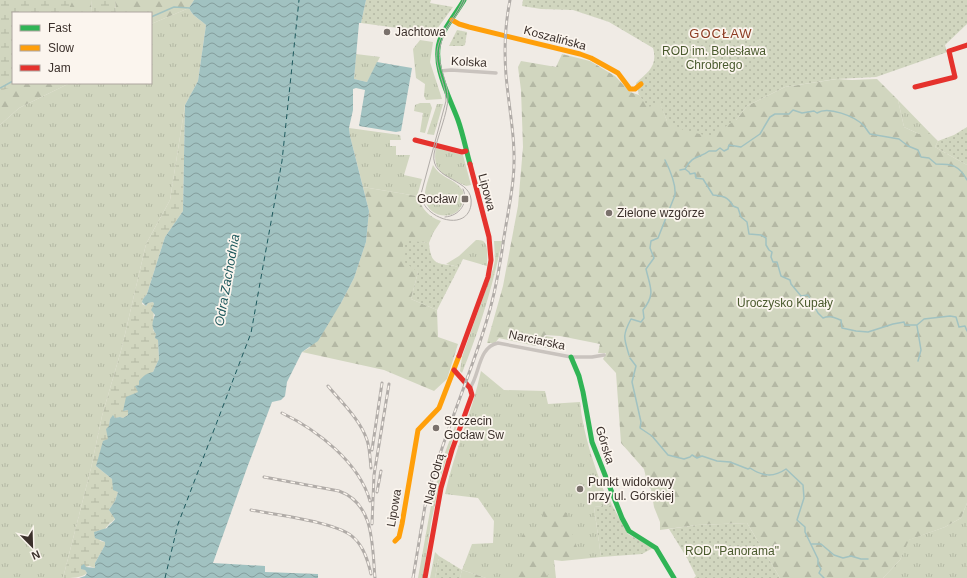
<svg xmlns="http://www.w3.org/2000/svg" width="967" height="578" viewBox="0 0 967 578" font-family="Helvetica,sans-serif">
  <defs>
    <pattern id="grass-tufts" width="24" height="20" patternUnits="userSpaceOnUse"><rect width="24" height="20" fill="#d1d6bf"/><path d="M3 7l-1-3M5 7V3M7 7l1-3M15 17l-1-3M17 17v-4M19 17l1-3" fill="none" stroke="#b4b8a4"/></pattern>
    <pattern id="forest-firs" width="22" height="20" patternUnits="userSpaceOnUse"><rect width="22" height="20" fill="#d1d6bf"/><path d="M5 1l3.5 6h-7zM16 11l3.5 6h-7z" fill="#b4b8a4"/></pattern>
    <pattern id="wetland-marsh" width="20" height="14" patternUnits="userSpaceOnUse"><rect width="20" height="14" fill="#d1d6bf"/><path d="M1 5h8M5 5V1M11 12h8M15 12V8" fill="none" stroke="#b4b8a4"/></pattern>
    <pattern id="park-dots" width="8" height="8" patternUnits="userSpaceOnUse"><rect width="8" height="8" fill="#d1d6bf"/><path d="M2 2h.1M6 6h.1" fill="none" stroke="#b4b8a4" stroke-width="1.8" stroke-linecap="round"/></pattern>
    <pattern id="water-waves" width="16" height="10" patternUnits="userSpaceOnUse"><rect width="16" height="10" fill="#a1c2c1"/><path d="M0 5q4-4 8 0t8 0" fill="none" stroke="#849e9d"/></pattern>
  </defs>
  <rect width="100%" height="100%" fill="#f0ebe5"/>
  <path fill="url(#grass-tufts)" d="M 189,8 C 193,17 199,18 206,25 L 198,81 L 185,105 L 170,200 L 146,244 L 122,347 L 102,416 L 91,468 L 63,578 L 0,578 L 0,125 L 19,108 L 70,83 L 151,83 L 151,24 Z
    M 420,40 L 433,42 L 430,62 L 442,99 L 426,100 L 424,96 L 425,84 L 416,78 L 413,49 Z
    M 356,54 L 380,57 L 367,82 L 354,79 Z
    M 898,100 L 931,134 L 919,134 L 904,127 Z
    M 420,103 L 430,103 L 432,108 L 425,133 L 420,132 L 423,113 L 414,111 L 415,105 Z
    M 437,104 L 443,104 L 434,135 L 427,134 Z
    M 349,128 L 400,135 L 401,140 L 390,140 L 390,146 L 396,146 L 396,155 L 410,155 L 404,175 L 422,179 L 417,196 L 363,187 L 350,136 Z
    M 436,148 L 463,155 L 471,185 L 466,186 C 447,176 431,173 436,148 Z
    M 433,165 C 441,179 455,178 463,191 C 468,223 427,222 425,198 C 424,188 430,175 433,165 Z
    M 476,240 C 477,240 482,240 483,241 C 489,245 487,259 487,266 L 463,259 L 459,267 L 446,264 L 459,256 Z
    M 494,241 L 502,241 C 493,286 479,331 462,373 L 460,371 L 462,357 L 493,269 L 495,260 Z
    M 481,371 L 504,390 L 545,391 L 548,404 L 580,402 C 583,434 594,465 605,494 L 607,494 L 612,505 L 594,507 L 601,557 L 562,561 L 554,560 L 556,578 L 486,578 L 462,570 L 472,544 L 493,543 L 494,521 L 478,498 L 445,494 C 454,452 472,413 481,371 Z
    M 456,423 L 457,425 L 441,476 L 431,523 L 423,578 L 418,578 L 432,500 L 443,458 Z
    M 967,503 L 967,578 L 883,578 L 900,560 L 908,540 L 945,527 L 961,518 Z
    M 435,552 L 439,556 L 435,578 L 430,578 Z"/>
  <path fill="url(#forest-firs)" d="M 0,0 L 91,0 L 92,13 L 13,13 L 13,83 L 70,83 L 19,108 L 0,125 Z
    M 115,0 L 194,0 L 189,8 L 151,24 L 151,13 L 116,13 Z
    M 562,54 L 590,61 L 615,76 L 630,92 L 639,95 L 648,106 L 660,103 L 667,121 L 736,120 L 747,106 L 785,87 L 837,79 L 852,80 L 877,79 L 898,100 L 904,127 L 919,134 L 931,134 L 938,141 L 935,147 L 967,165 L 967,503 L 961,518 L 945,527 L 909,540 L 900,560 L 883,578 L 780,578 L 747,523 L 697,525 L 660,530 L 660,522 L 654,507 L 651,489 L 648,486 L 644,469 L 621,443 L 616,373 L 603,359 L 606,353 L 598,353 L 600,344 L 560,336 L 545,335 L 536,346 L 499,338 L 495,343 L 487,343 L 503,286 L 518,206 L 523,147 L 521,90 L 518,67 L 521,61 L 556,67 Z
    M 363,187 L 417,196 C 422,208 428,217 441,221 L 433,233 L 429,243 L 403,241 L 418,272 L 411,299 L 437,310 L 438,337 L 458,344 L 447,379 L 434,391 L 384,370 L 302,352 L 309,348 L 341,303 L 354,278 L 366,242 L 369,211 Z
    M 550,506 L 567,513 L 570,529 L 580,555 L 578,558 L 566,560 L 551,560 L 549,573 L 546,578 L 510,578 L 525,567 L 531,554 L 519,542 L 524,532 L 540,527 L 544,518 L 541,508 Z
    M 462,570 L 486,578 L 460,578 Z"/>
  <path fill="url(#wetland-marsh)" d="M 3,0 L 73,0 L 67,13 L 13,13 L 13,83 L 24,83 L 0,91 L 0,1 Z
    M 91,0 L 115,0 L 116,13 L 92,13 Z
    M 185,105 L 183,211 L 165,237 L 147,294 L 143,299 L 142,304 L 146,306 L 148,303 L 153,302 L 154,304 L 153,330 L 156,334 L 158,340 L 159,359 L 153,372 L 139,385 L 138,392 L 124,411 L 128,410 L 128,415 L 123,418 L 120,417 L 115,418 L 113,416 L 110,419 L 108,439 L 96,466 L 112,479 L 118,492 L 115,501 L 109,510 L 115,518 C 114,520 112,522 110,523 C 105,528 106,531 96,531 L 100,541 L 105,542 L 105,545 L 95,563 L 95,568 L 89,566 L 86,567 L 85,570 L 87,573 C 81,578 72,578 63,578 L 91,468 L 102,416 L 122,347 L 146,244 L 170,200 Z"/>
  <path fill="url(#park-dots)" d="M 366,0 L 431,0 L 430,3 L 453,7 L 434,33 L 361,23 Z
    M 523,0 L 967,0 L 967,24 L 945,45 L 947,52 L 939,55 L 876,77 L 836,79 L 785,87 L 747,106 L 736,120 L 710,136 L 685,131 L 667,121 L 660,104 L 648,107 L 639,95 L 636,83 C 648,72 658,66 653,48 L 609,22 L 573,10 L 541,9 L 522,6 Z
    M 457,30 L 467,32 L 465,45 L 463,46 L 449,46 Z
    M 967,127 L 967,165 L 935,147 L 938,141 L 954,135 Z
    M 403,240 L 429,243 C 431,268 439,262 459,267 L 437,310 L 411,299 L 418,272 L 403,261 Z
    M 546,336 L 557,338 L 555,350 L 539,346 Z
    M 612,505 L 628,534 L 653,548 L 642,554 L 601,557 L 594,507 Z
    M 747,523 L 780,578 L 694,578 L 696,576 L 687,558 L 669,529 L 697,525 Z
    M 439,556 L 462,570 L 460,578 L 435,578 Z"/>
  <path fill="url(#water-waves)" d="M 194,0 L 366,0 L 361,23 L 359,23 L 354,79 L 367,82 L 377,62 L 412,68 L 401,131 L 396,132 L 359,126 L 365,90 L 356,88 L 353,89 L 353,110 L 349,128 L 350,136 L 369,211 L 366,242 L 354,278 L 341,303 L 318,341 L 302,352 L 287,382 L 285,396 L 281,400 L 272,402 L 247,468 L 213,563 L 265,566 L 265,572 L 318,574 L 318,578 L 79,578 L 85,576 L 87,573 L 85,570 L 81,569 L 81,566 L 84,564 L 86,567 L 95,568 L 95,563 L 105,545 L 105,542 L 95,538 L 94,532 L 107,528 C 109,524 114,522 115,519 L 109,510 L 115,501 L 118,492 L 113,490 L 112,479 L 96,466 L 103,441 L 108,439 L 106,429 L 109,426 L 110,419 L 113,415 L 115,418 L 120,417 L 123,418 L 128,415 L 128,410 L 123,411 L 126,397 L 138,392 L 135,386 L 139,385 L 139,381 C 143,376 147,373 153,372 L 159,359 L 158,340 L 155,338 L 156,334 C 151,328 152,322 155,315 L 151,310 L 154,304 L 153,302 L 148,303 L 146,306 L 142,302 L 143,299 L 147,294 L 165,237 L 183,211 L 185,105 L 198,81 L 206,25 C 199,18 193,17 189,8 Z"/>
  <g fill="none" stroke-linecap="round" stroke-linejoin="round">
    <path stroke="#a1c2c1" stroke-width="1.5" d="M 151,17 L 174,7 L 190,8
      M 0,88 L 13,81
      M 685,169 C 693,154 699,159 709,151 L 716,151 L 720,148 L 724,151 L 728,149 L 729,145 L 741,147 L 760,134 L 770,117 L 775,114 L 789,114 L 793,110 L 802,113 L 814,111 L 817,113 C 828,106 855,116 864,126 C 866,128 868,132 870,134 L 899,139 L 908,146 L 918,150 L 921,157 L 929,158 L 936,164 C 952,164 959,165 967,180
      M 680,170 L 685,169 L 689,172 L 690,174 L 695,173 L 696,178 L 703,179 L 713,195 C 724,196 728,197 733,206 L 738,208 L 741,217 L 747,222 L 749,234 L 761,235 L 766,238 L 766,245 L 769,250 L 772,252 L 771,257 L 773,262 L 777,262 L 781,276 L 790,280 L 791,284 L 801,296 L 808,295 L 818,313 L 823,318 C 830,315 835,318 841,320 L 842,328 L 856,331 L 868,332 L 893,324 L 904,322 L 905,325 L 917,325 L 924,319 L 950,316 L 956,317 L 959,327 L 965,326 L 967,331
      M 917,326 L 921,350 L 918,361
      M 629,355 C 624,338 622,336 631,319 L 641,322 L 644,318 L 643,310 C 656,294 650,287 646,269 L 654,258 L 650,248 L 651,241 L 658,238 L 675,195 C 676,185 670,170 665,160
      M 630,358 L 636,366 L 632,382 L 641,422 L 640,428 L 652,436 L 668,455 L 684,459 L 690,457 L 692,455 L 697,458 L 702,456 L 717,461 L 730,462 L 748,469 L 750,468 C 762,476 773,478 786,469 L 803,485 L 804,498 L 797,520 L 805,527 L 805,532 L 818,559 L 818,564 L 821,569 L 819,573 L 824,578
      M 812,544 L 821,544 L 834,555 L 843,558 L 851,556 L 861,559 L 868,559"/>
    <path stroke="#1f5a5e" stroke-width="1" stroke-dasharray="5 4" stroke-linecap="butt" d="M 165,578 L 178,524 L 251,333 L 282,161 L 299,0"/>
    <path stroke="#c9c3be" stroke-width="3.5" d="M 440,71 L 451,70 L 496,73
      M 470,388 C 480,374 478,347 498,343 L 571,357 L 592,357 L 604,355"/>
    <path stroke="#30b455" stroke-width="5" d="M 464,0 C 457,12 447,24 441,37 C 430,62 449,96 458,120 C 463,134 466,150 470,164
      M 571,357 L 579,376 L 583,392 L 592,442 L 622,518 L 629,531 L 656,548 L 674,578"/>
    <path stroke="#ff9f0a" stroke-width="5" d="M 452,20 L 459,24 L 469,27 L 580,54 L 591,58 L 618,73 L 630,89 L 635,89 L 641,84
      M 395,541 L 399,537 L 402,524 L 418,430 L 439,408 L 459,356"/>
    <path stroke="#e5322d" stroke-width="5" d="M 915,87 L 955,77 L 949,51 L 967,45
      M 415,140 L 462,152 L 466,151
      M 459,356 L 488,277 L 491,260 L 489,237 L 470,164
      M 425,578 L 441,488 L 452,450 L 472,395 L 470,388 L 454,370"/>
    <path stroke="#b1aca8" stroke-width="1" d="M 463,0 C 454,21 434,36 437,61 C 439,75 446,87 446,101 L 421,194 C 421,217 466,234 471,205 C 475,177 430,182 434,154 C 437,137 448,113 448,97 C 447,78 435,62 441,43 C 445,27 459,15 465,0
      M 445,217 C 460,216 469,202 463,189"/>
    <defs>
      <path id="rail" d="M 328,386 C 341,402 360,419 367,440 C 370,449 370,459 371,468
        M 282,413 C 317,430 359,462 370,501
        M 372,450 L 382,383
        M 264,477 L 339,491 C 375,504 372,546 375,578
        M 377,492 L 381,471
        M 251,510 C 275,515 339,522 354,538 C 364,547 368,561 371,574
        M 372,524 L 374,475 L 389,384
        M 413,578 L 425,506 L 432,480 C 447,427 470,376 486,323 C 495,295 500,266 504,237 C 507,218 511,199 513,180 C 517,143 509,111 506,75 C 504,50 505,25 510,0"/>
    </defs>
    <use href="#rail" stroke="#b1aca8" stroke-width="3"/>
    <use href="#rail" stroke="#fbf5ee" stroke-width="1.5" stroke-dasharray="4.5" stroke-linecap="butt"/>
  </g>
  <g fill="#7a716c" stroke="#fbf5ee" stroke-width="1.5">
    <circle cx="387" cy="32" r="4"/>
    <rect x="461" y="195" width="8" height="8" rx="2"/>
    <circle cx="609" cy="213" r="4"/>
    <circle cx="436" cy="428" r="4"/>
    <circle cx="580" cy="489" r="4"/>
  </g>
  <g text-anchor="middle" dominant-baseline="central" stroke-width="3.5" stroke-linejoin="round" paint-order="stroke">
    <g font-size="12" fill="#3b302b" stroke="#fbf5ee" text-anchor="start">
      <text x="395" y="32">Jachtowa</text>
      <text x="457" y="199" text-anchor="end">Gocław</text>
      <text x="617" y="213">Zielone wzgórze</text>
      <text x="444" y="421">Szczecin<tspan x="444" dy="14">Gocław Sw</tspan></text>
      <text x="588" y="482">Punkt widokowy<tspan x="588" dy="14">przy ul. Górskiej</tspan></text>
    </g>
    <g font-size="12" fill="#3b302b" stroke="#fbf5ee">
      <text transform="translate(555 38) rotate(15)">Koszalińska</text>
      <text transform="translate(469 62) rotate(3)">Kolska</text>
      <text transform="translate(487 192) rotate(75)">Lipowa</text>
      <text transform="translate(537 340) rotate(12)">Narciarska</text>
      <text transform="translate(605 445) rotate(73)">Górska</text>
      <text transform="translate(434 479) rotate(-76)">Nad Odrą</text>
      <text transform="translate(394 508) rotate(-80)">Lipowa</text>
    </g>
    <g font-size="12" fill="#4a5a2e" stroke="#fbf5ee">
      <text x="714" y="51">ROD im. Bolesława<tspan x="714" dy="14">Chrobrego</tspan></text>
      <text x="785" y="303">Uroczysko Kupały</text>
      <text x="732" y="551">ROD "Panorama"</text>
    </g>
    <g font-size="13" letter-spacing="1" fill="#8c3b22" stroke="#fbf5ee">
      <text x="721" y="33">GOCŁAW</text>
    </g>
    <g font-size="13" font-style="italic" fill="#1f5a5e" stroke="#fbf5ee">
      <text transform="translate(227 280) rotate(-80)">Odra Zachodnia</text>
    </g>
  </g>
  <rect x="12" y="12" width="140" height="72" fill="#fbf5ee" stroke="#aea6a0"/>
  <rect x="20" y="25" width="20" height="6" fill="#30b455" stroke="#aea6a0"/>
  <text x="48" y="32" font-size="12" fill="#3b302b">Fast</text>
  <rect x="20" y="45" width="20" height="6" fill="#ff9f0a" stroke="#aea6a0"/>
  <text x="48" y="52" font-size="12" fill="#3b302b">Slow</text>
  <rect x="20" y="65" width="20" height="6" fill="#e5322d" stroke="#aea6a0"/>
  <text x="48" y="72" font-size="12" fill="#3b302b">Jam</text>
  <g transform="translate(32 546) rotate(157)" stroke="#fbf5ee" stroke-width="3" paint-order="stroke">
  <path d="M0-3L7 15L0 10L-7 15Z" fill="#3b302b"/>
  <text y="-6" font-size="11" font-weight="bold" text-anchor="middle" fill="#3b302b">N</text>
  </g>
</svg>
